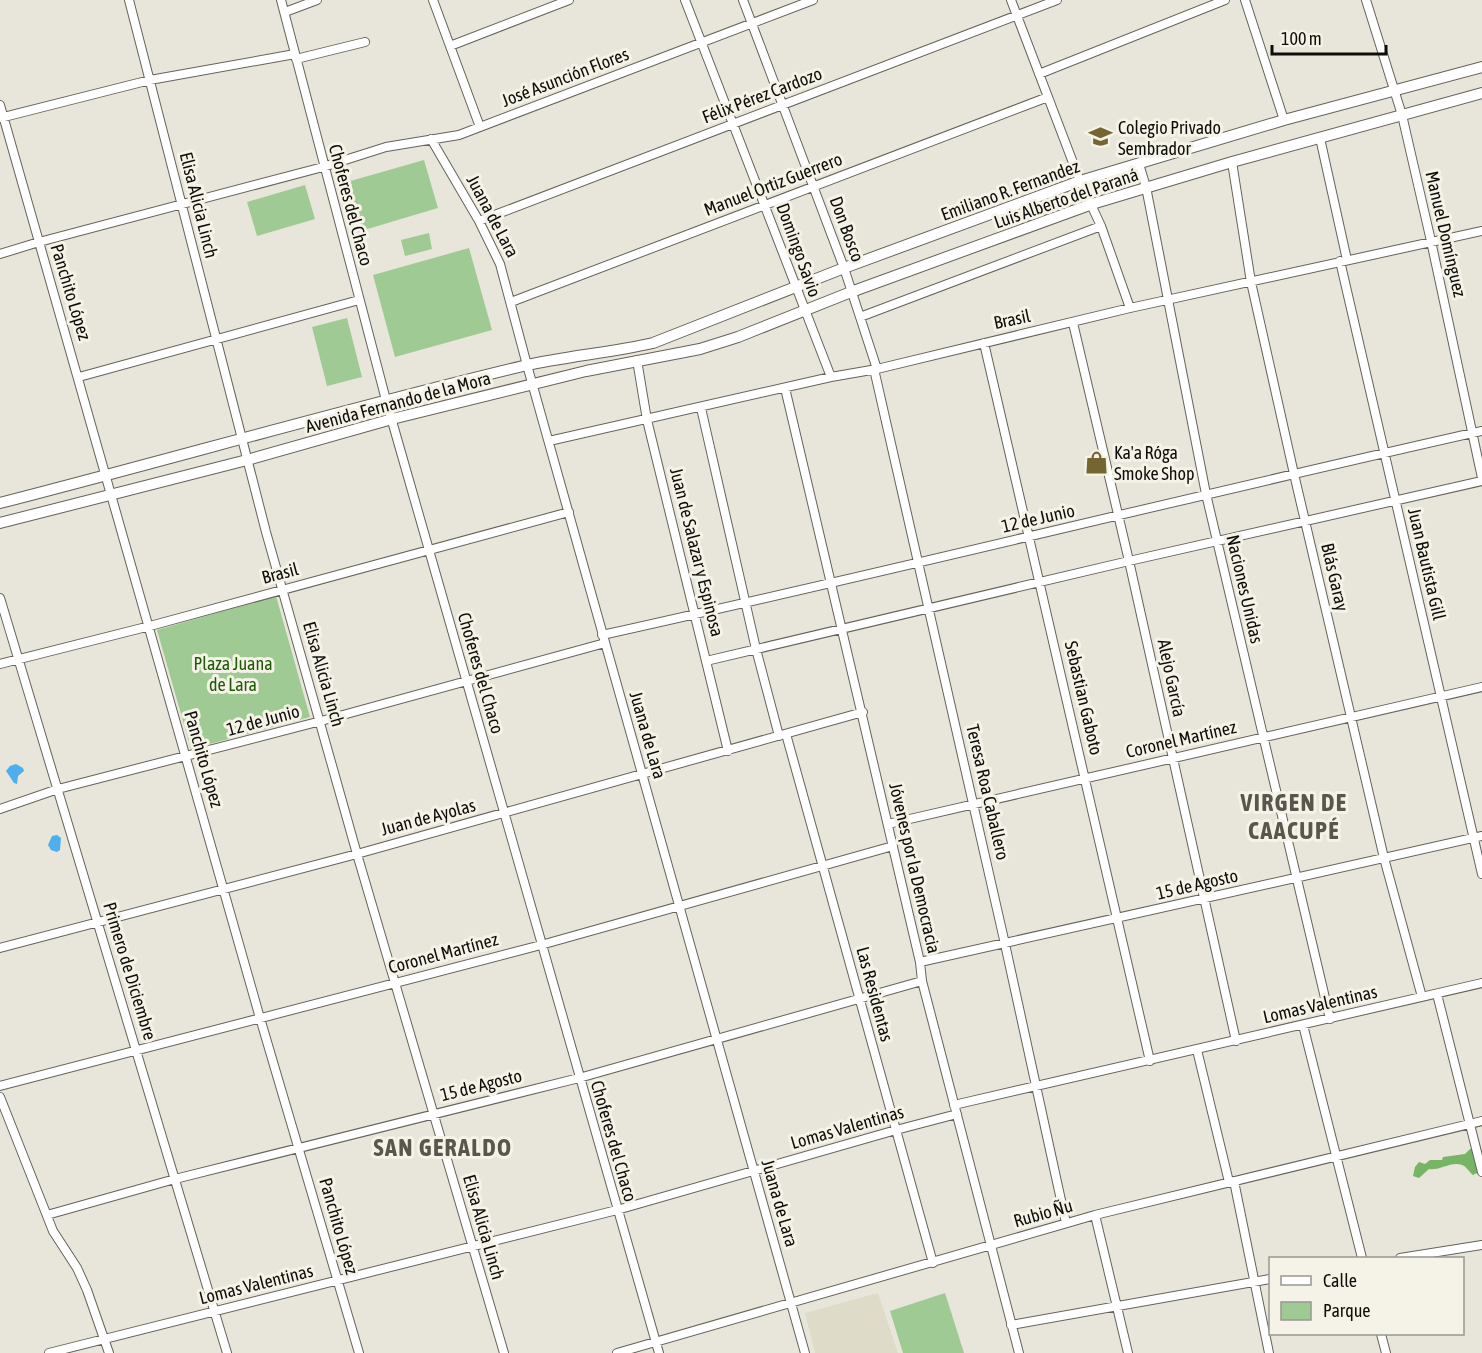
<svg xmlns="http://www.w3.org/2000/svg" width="1482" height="1353" viewBox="0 0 1482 1353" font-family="'Asap Condensed',sans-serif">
  <rect width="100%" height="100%" fill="#e8e6da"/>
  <path fill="#dedbc8" d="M 878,1293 L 898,1353 L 815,1353 L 805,1313 Z"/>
  <path fill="#9fca93" d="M 424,160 L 438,208 L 354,233 L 340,184 Z
    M 305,185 L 315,219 L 257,236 L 247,202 Z
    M 429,233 L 432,249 L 405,256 L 401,240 Z
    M 469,248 L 492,330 L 395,357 L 373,275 Z
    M 347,318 L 362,377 L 327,386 L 312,327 Z
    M 276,596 L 310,717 L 191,749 L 157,630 Z
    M 945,1293 L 964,1353 L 903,1353 L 890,1311 Z"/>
  <path fill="#76b565" d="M 1470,1149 L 1473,1149 L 1479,1172 L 1473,1175 C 1469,1172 1466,1166 1462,1165 C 1451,1161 1440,1171 1429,1169 L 1419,1178 L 1413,1176 L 1415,1167 L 1419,1162 L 1425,1164 L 1430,1160 L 1442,1160 L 1443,1157 L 1465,1154 Z"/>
  <path fill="#4eafed" d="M 16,764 L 23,768 L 24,771 L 18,776 L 17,784 L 14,783 L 6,771 L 10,766 Z
    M 57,835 L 61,838 L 60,850 L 57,852 L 51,850 L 48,845 L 52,836 Z"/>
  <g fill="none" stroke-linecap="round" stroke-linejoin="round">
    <defs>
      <path id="minor" d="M 129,0 L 266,532 L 357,854 L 504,1353
        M 281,0 L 386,400 L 659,1353
        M 433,0 L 480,127
        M 685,0 L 831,377
        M 743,0 L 844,268 L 877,369
        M 1011,0 L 1080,181 L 1101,226 L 1130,308
        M 1245,0 L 1284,120
        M 1366,0 L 1402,115 L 1431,241 L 1482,478
        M 285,12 L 317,0
        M 450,46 L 569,0
        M 296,59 L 365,42
        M 1039,74 L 1225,0
        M 0,105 L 260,1018 L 359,1353
        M 0,118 L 150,80 L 295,54
        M 1320,138 L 1347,260
        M 431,139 L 479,221 L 500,264 L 527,365 L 805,1353
        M 1232,162 L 1251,282 L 1294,474 L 1384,858 L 1422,997
        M 1139,164 L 1146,187 L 1206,494 L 1330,1019
        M 479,221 L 1057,0
        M 0,254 L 39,242 L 323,167 L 386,147 L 459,135 L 813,0
        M 1340,261 L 1482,874
        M 511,302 L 1048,97
        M 860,317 L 1101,226
        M 1073,323 L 1129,561 L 1236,1041
        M 984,343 L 1150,1061
        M 637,360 L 647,420 L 728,751
        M 874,369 L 1005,944 L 1066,1223
        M 79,377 L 359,300
        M 785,388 L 920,962 L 922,981 L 1019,1353
        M 701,408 L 756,649 L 779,736
        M 549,441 L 831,377 L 877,369 L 1130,308 L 1482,231
        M 0,598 L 227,1353
        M 602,635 C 896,570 1188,497 1482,431
        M 706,661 L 1129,561 L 1482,481
        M 0,664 L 150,626 L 569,512
        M 786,734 L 933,1263
        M 0,809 L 58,789 L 321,721 L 605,643
        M 888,824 L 1482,687
        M 0,948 L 357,854 L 863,712
        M 920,962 L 1482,836
        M 1437,994 L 1482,1172
        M 1303,1025 L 1362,1258
        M 1197,1050 L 1229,1182
        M 0,1086 L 541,945 L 893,846
        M 0,1097 L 53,1231 L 77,1268 L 87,1290 L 109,1353
        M 954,1105 L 1482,983
        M 1234,1181 L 1269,1353
        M 47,1215 L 175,1179 L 579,1078 L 922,981
        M 1095,1215 L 1128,1353
        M 1400,1258 L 1482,1245
        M 1011,1325 L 1270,1279
        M 1381,1334 L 1386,1353
        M 49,1353 L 617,1210 L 896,1130 L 957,1114
        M 617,1353 L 1095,1215 L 1482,1121"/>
      <path id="major" d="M 0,503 C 175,458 348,408 523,366 C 566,356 610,353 653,343 L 844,268 L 1080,181 L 1284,120 L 1482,67
        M 0,523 L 247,460 L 392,419 L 586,371 L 700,349 L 738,337 L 851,292 L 1092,204 L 1232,162 L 1482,93"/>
    </defs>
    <use href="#minor" stroke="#656359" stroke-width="10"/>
    <use href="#major" stroke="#656359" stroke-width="12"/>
    <use href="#minor" stroke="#fff" stroke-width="8"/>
    <use href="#major" stroke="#fff" stroke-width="10"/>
  </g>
  <defs>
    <symbol id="school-bare" viewBox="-9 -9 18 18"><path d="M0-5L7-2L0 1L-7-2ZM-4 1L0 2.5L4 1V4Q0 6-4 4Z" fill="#756533" stroke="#f5f3e7" stroke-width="2.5" paint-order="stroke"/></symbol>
    <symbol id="shop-bare" viewBox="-9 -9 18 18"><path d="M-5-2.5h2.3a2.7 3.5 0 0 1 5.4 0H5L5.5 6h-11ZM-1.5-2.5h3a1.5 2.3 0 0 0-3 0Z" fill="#756533" stroke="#f5f3e7" stroke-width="2.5" paint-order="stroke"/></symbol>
  </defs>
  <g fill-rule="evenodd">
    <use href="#school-bare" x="1084" y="120" width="33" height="33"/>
    <use href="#shop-bare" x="1080" y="446" width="33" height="33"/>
  </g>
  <g text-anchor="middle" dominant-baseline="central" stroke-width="6" stroke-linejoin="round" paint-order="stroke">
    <g font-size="18" fill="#0e0d09" stroke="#f5f3e7">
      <text transform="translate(565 77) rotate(-21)">José Asunción Flores</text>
      <text transform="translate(762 95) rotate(-21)">Félix Pérez Cardozo</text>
      <text transform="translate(773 184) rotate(-21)">Manuel Ortiz Guerrero</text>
      <text transform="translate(1010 190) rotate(-20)">Emiliano R. Fernandez</text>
      <text transform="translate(1066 198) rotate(-19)">Luis Alberto del Paraná</text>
      <text transform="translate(199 205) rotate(76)">Elisa Alicia Linch</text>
      <text transform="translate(351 205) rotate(75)">Choferes del Chaco</text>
      <text transform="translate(493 216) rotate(62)">Juana de Lara</text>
      <text transform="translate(847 229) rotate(70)">Don Bosco</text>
      <text transform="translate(1446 234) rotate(77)">Manuel Domínguez</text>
      <text transform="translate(799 250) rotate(70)">Domingo Savio</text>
      <text transform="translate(71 292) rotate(73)">Panchito López</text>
      <text transform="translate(1012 319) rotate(-12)">Brasil</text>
      <text transform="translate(398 402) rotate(-15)">Avenida Fernando de la Mora</text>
      <text transform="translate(1038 518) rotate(-13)">12 de Junio</text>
      <text transform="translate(697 552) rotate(76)">Juan de Salazar y Espinosa</text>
      <text transform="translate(1427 564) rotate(77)">Juan Bautista Gill</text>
      <text transform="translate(280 573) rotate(-15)">Brasil</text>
      <text transform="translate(1335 577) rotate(77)">Blás Garay</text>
      <text transform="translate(1245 589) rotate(77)">Naciones Unidas</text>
      <text transform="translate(481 673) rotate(74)">Choferes del Chaco</text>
      <text transform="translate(324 674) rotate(74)">Elisa Alicia Linch</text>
      <text transform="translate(1172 678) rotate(78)">Alejo García</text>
      <text transform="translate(1084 698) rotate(77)">Sebastian Gaboto</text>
      <text transform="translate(263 720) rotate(-15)">12 de Junio</text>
      <text transform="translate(648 735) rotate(74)">Juana de Lara</text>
      <text transform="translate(1181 739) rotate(-13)">Coronel Martínez</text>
      <text transform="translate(204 759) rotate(74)">Panchito López</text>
      <text transform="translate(988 792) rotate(77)">Teresa Roa Caballero</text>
      <text transform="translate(428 817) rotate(-15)">Juan de Ayolas</text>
      <text transform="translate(915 868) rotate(77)">Jóvenes por la Democracia</text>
      <text transform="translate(1197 884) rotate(-13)">15 de Agosto</text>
      <text transform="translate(443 953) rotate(-15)">Coronel Martínez</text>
      <text transform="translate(130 971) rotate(73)">Primero de Diciembre</text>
      <text transform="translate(875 994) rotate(75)">Las Residentas</text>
      <text transform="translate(1320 1004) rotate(-13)">Lomas Valentinas</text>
      <text transform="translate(481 1085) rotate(-14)">15 de Agosto</text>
      <text transform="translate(847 1127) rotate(-16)">Lomas Valentinas</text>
      <text transform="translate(614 1141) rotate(74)">Choferes del Chaco</text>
      <text transform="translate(780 1203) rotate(74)">Juana de Lara</text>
      <text transform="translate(1043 1213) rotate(-16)">Rubio Ñu</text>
      <text transform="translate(339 1226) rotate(74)">Panchito López</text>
      <text transform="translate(484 1227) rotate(74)">Elisa Alicia Linch</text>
      <text transform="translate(256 1284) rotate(-14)">Lomas Valentinas</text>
    </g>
    <g font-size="18" fill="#0e0d09" stroke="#f5f3e7" text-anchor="start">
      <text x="1118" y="127">Colegio Privado<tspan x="1118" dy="21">Sembrador</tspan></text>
      <text x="1114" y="452">Ka'a Róga<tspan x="1114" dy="21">Smoke Shop</tspan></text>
    </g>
    <g font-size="18" fill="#1d5a05" stroke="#f5f3e7">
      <text x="233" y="663">Plaza Juana<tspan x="233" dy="21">de Lara</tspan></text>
    </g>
    <g font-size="24" font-weight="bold" letter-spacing="1.5" fill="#58564d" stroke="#f5f3e7">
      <text x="1294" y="802">VIRGEN DE<tspan x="1294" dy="28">CAACUPÉ</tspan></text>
      <text x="443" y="1147">SAN GERALDO</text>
    </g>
  </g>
  <rect x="1269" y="1257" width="195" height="78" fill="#f5f3e7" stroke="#99978e" stroke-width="1.5"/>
  <rect x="1281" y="1276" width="30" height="9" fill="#ffffff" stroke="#99978e" stroke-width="1.5"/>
  <text x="1323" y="1287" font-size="18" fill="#0e0d09">Calle</text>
  <rect x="1281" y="1302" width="30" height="18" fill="#9fca93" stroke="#99978e" stroke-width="1.5"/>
  <text x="1323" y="1317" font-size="18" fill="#0e0d09">Parque</text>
  <path d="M1272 45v9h114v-9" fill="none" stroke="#0e0d09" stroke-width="3"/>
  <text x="1281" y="45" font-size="18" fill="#0e0d09" stroke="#f5f3e7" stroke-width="4.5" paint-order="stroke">100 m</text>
</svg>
